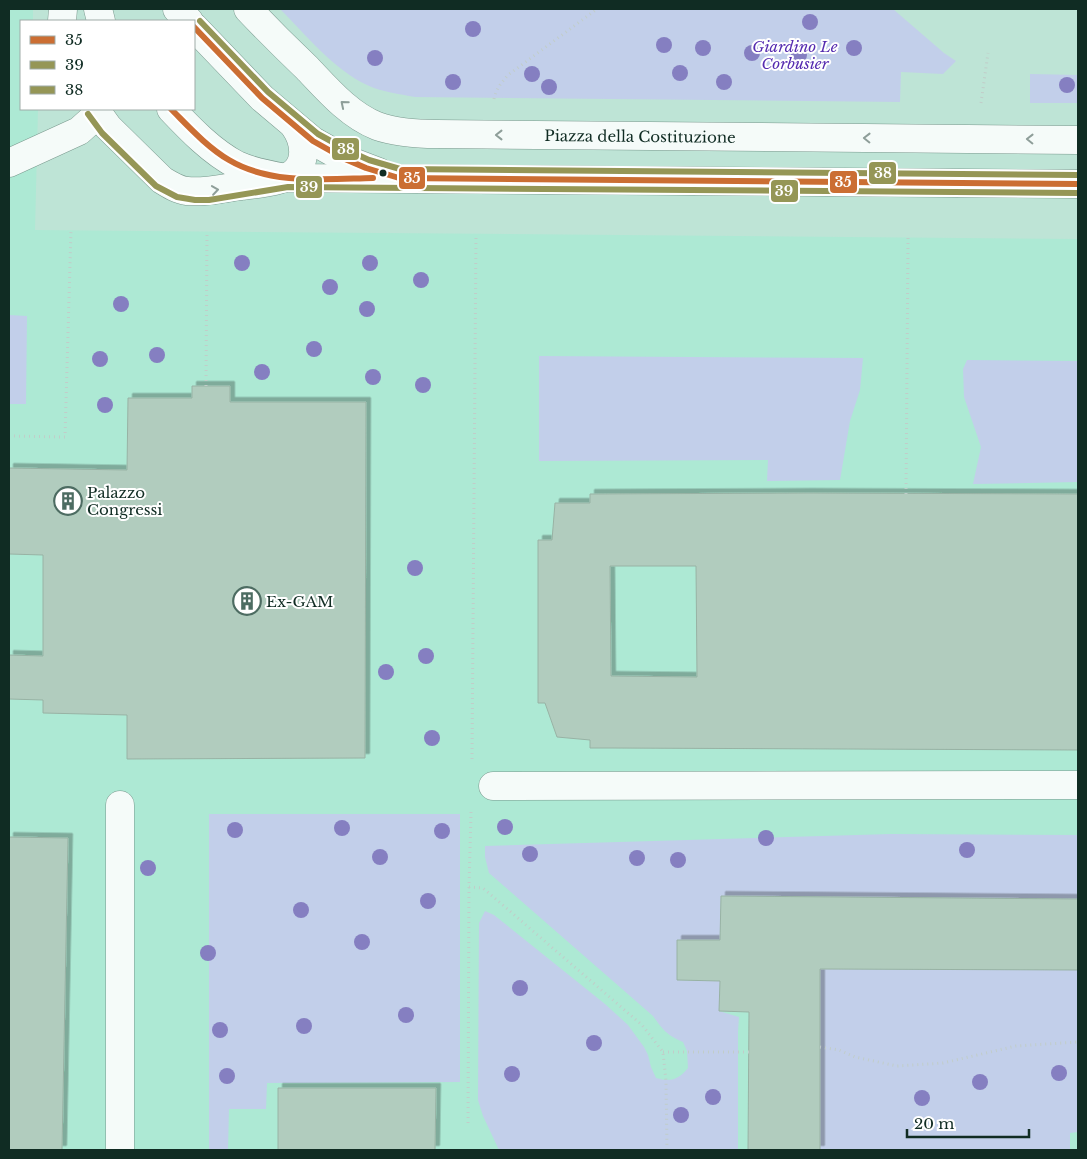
<svg xmlns="http://www.w3.org/2000/svg" width="1087" height="1159" viewBox="0 0 1087 1159" font-family="'Libre Baskerville',serif">
  <defs>
    <filter id="shadow"><feDropShadow dx="4.5" dy="-4.5" stdDeviation="0" flood-color="#0004"/></filter>
  </defs>
  <rect width="100%" height="100%" fill="#bee4d6"/>
  <path fill="#ade9d4" d="M 9,9 L 33,9 L 33,21 L 21,21 L 21,109 L 38,109 L 35,230 L 1078,239 L 1078,1150 L 9,1150 Z"/>
  <path fill="#c2cfea" d="M 280,9 L 893,9 L 944,53 L 956,61 L 943,74 L 901,72 L 900,102 L 415,97 C 399,94 382,92 367,85 C 334,70 305,34 280,9 Z
    M 1030,74 L 1078,75 L 1078,103 L 1030,103 Z
    M 9,315 L 27,316 L 26,404 L 9,404 Z
    M 539,356 L 863,358 L 860,390 L 850,421 L 840,480 L 767,481 L 768,460 L 539,461 Z
    M 967,360 L 1078,361 L 1078,482 L 973,484 L 981,447 L 964,397 L 963,369 Z
    M 209,814 L 460,814 L 460,1082 L 267,1083 L 266,1109 L 229,1109 L 228,1150 L 209,1150 Z
    M 891,834 L 1078,835 L 1078,899 L 721,896 L 720,940 L 677,940 L 677,980 L 720,981 L 719,1011 L 739,1017 L 738,1032 L 738,1150 L 499,1150 L 483,1116 L 478,1100 L 479,923 L 485,911 L 494,915 L 605,1004 L 628,1025 L 644,1047 L 648,1055 L 651,1067 L 656,1078 C 671,1082 678,1080 688,1068 L 687,1051 L 683,1042 C 667,1035 663,1030 653,1016 L 489,873 L 485,857 L 485,846 Z
    M 820,969 L 1078,970 L 1078,1132 L 1070,1133 L 1070,1150 L 820,1150 Z"/>
  <path fill="#b1ccbe" stroke="#98b2a4" fill-rule="evenodd" filter="url(#shadow)" d="M 192,386 L 230,386 L 230,402 L 366,402 L 365,758 L 127,759 L 127,715 L 43,713 L 43,700 L 9,699 L 9,655 L 43,656 L 43,555 L 9,554 L 9,468 L 127,470 L 128,398 L 192,398 Z
    M 808,493 L 1078,494 L 1078,750 L 611,748 L 590,748 L 590,740 L 557,737 L 545,703 L 538,703 L 538,540 L 552,540 L 555,503 L 590,503 L 590,494 ZM 610,566 L 696,566 L 697,677 L 611,676 Z
    M 9,837 L 68,838 L 62,1150 L 9,1150 Z
    M 721,896 L 1078,899 L 1078,970 L 820,969 L 820,1150 L 748,1150 L 749,1012 L 719,1011 L 720,981 L 677,980 L 677,940 L 720,940 Z
    M 278,1088 L 436,1088 L 435,1150 L 278,1150 Z"/>
  <g fill="none" stroke-linecap="round" stroke-linejoin="round">
    <defs>
      <g id="minor">
        <path d="M 98,9 L 101,21"/>
        <path d="M 177,9 L 189,21"/>
        <path id="s1" d="M 248,9 C 267,29 287,49 307,68 C 327,89 349,115 377,126 C 397,133 417,134 437,134 L 1078,140"/>
        <path d="M 62,21 L 63,9"/>
        <path d="M 194,27 L 262,98 L 313,141 L 345,159 L 379,172"/>
        <path d="M 95,109 L 108,127 L 162,180 C 170,185 178,190 187,191 C 205,193 223,188 241,186 C 255,184 274,183 287,177 C 308,168 306,143 295,127"/>
        <path d="M 171,109 C 190,129 212,152 237,165 C 252,172 270,175 287,178 L 1078,184"/>
        <path d="M 9,163 L 79,131 L 98,114"/>
        <path d="M 493,786 L 1078,785"/>
        <path d="M 120,1150 L 120,805"/>
      </g>
    </defs>
    <use href="#minor" stroke="#79988d" stroke-width="29"/>
    <path stroke="#c1cdc9" stroke-width="3" stroke-dasharray="1 4" stroke-linecap="butt" d="M 494,99 C 496,89 501,83 508,75 L 597,9
      M 981,103 L 988,53
      M 206,386 L 207,231
      M 9,436 L 65,437 L 71,230
      M 906,494 L 908,238
      M 472,759 L 476,234
      M 471,812 L 469,887 L 483,888 L 642,1025 L 663,1052 L 666,1081 L 667,1150
      M 820,1047 L 839,1050 L 855,1057 L 897,1066 L 943,1063 L 1016,1046 L 1078,1042
      M 663,1052 L 749,1052
      M 468,1123 L 469,887"/>
    <use href="#minor" stroke="#f5fbf9" stroke-width="28"/>
    <defs>
      <path id="bus-1" d="M 194,27 L 262,98 L 313,141 L 345,159 L 366,168 L 399,178 L 1078,184
        M 171,109 C 189,127 207,147 229,160 C 271,185 326,179 373,178"/>
      <path id="bus-2" d="M 88,114 L 102,133 L 156,186 L 177,197 L 195,200 L 209,200 L 288,187 L 1078,193"/>
      <path id="bus-3" d="M 200,21 L 268,92 L 318,134 L 349,151 L 369,160 L 400,169 L 1078,175"/>
    </defs>
    <use href="#bus-1" stroke="#fff" stroke-width="10"/>
    <use href="#bus-2" stroke="#fff" stroke-width="10"/>
    <use href="#bus-3" stroke="#fff" stroke-width="10"/>
    <use href="#bus-1" stroke="#cb6e33" stroke-width="6"/>
    <use href="#bus-2" stroke="#959656" stroke-width="6"/>
    <use href="#bus-3" stroke="#959656" stroke-width="6"/>
  </g>
  <g fill="#857fc1">
    <circle cx="810" cy="22" r="8"/>
    <circle cx="473" cy="29" r="8"/>
    <circle cx="664" cy="45" r="8"/>
    <circle cx="703" cy="48" r="8"/>
    <circle cx="854" cy="48" r="8"/>
    <circle cx="752" cy="53" r="8"/>
    <circle cx="799" cy="55" r="8"/>
    <circle cx="375" cy="58" r="8"/>
    <circle cx="680" cy="73" r="8"/>
    <circle cx="532" cy="74" r="8"/>
    <circle cx="453" cy="82" r="8"/>
    <circle cx="724" cy="82" r="8"/>
    <circle cx="1067" cy="85" r="8"/>
    <circle cx="549" cy="87" r="8"/>
    <circle cx="242" cy="263" r="8"/>
    <circle cx="370" cy="263" r="8"/>
    <circle cx="421" cy="280" r="8"/>
    <circle cx="330" cy="287" r="8"/>
    <circle cx="121" cy="304" r="8"/>
    <circle cx="367" cy="309" r="8"/>
    <circle cx="314" cy="349" r="8"/>
    <circle cx="157" cy="355" r="8"/>
    <circle cx="100" cy="359" r="8"/>
    <circle cx="262" cy="372" r="8"/>
    <circle cx="373" cy="377" r="8"/>
    <circle cx="423" cy="385" r="8"/>
    <circle cx="105" cy="405" r="8"/>
    <circle cx="415" cy="568" r="8"/>
    <circle cx="426" cy="656" r="8"/>
    <circle cx="386" cy="672" r="8"/>
    <circle cx="432" cy="738" r="8"/>
    <circle cx="505" cy="827" r="8"/>
    <circle cx="342" cy="828" r="8"/>
    <circle cx="235" cy="830" r="8"/>
    <circle cx="442" cy="831" r="8"/>
    <circle cx="766" cy="838" r="8"/>
    <circle cx="967" cy="850" r="8"/>
    <circle cx="530" cy="854" r="8"/>
    <circle cx="380" cy="857" r="8"/>
    <circle cx="637" cy="858" r="8"/>
    <circle cx="678" cy="860" r="8"/>
    <circle cx="148" cy="868" r="8"/>
    <circle cx="428" cy="901" r="8"/>
    <circle cx="301" cy="910" r="8"/>
    <circle cx="362" cy="942" r="8"/>
    <circle cx="208" cy="953" r="8"/>
    <circle cx="520" cy="988" r="8"/>
    <circle cx="406" cy="1015" r="8"/>
    <circle cx="304" cy="1026" r="8"/>
    <circle cx="220" cy="1030" r="8"/>
    <circle cx="594" cy="1043" r="8"/>
    <circle cx="1059" cy="1073" r="8"/>
    <circle cx="512" cy="1074" r="8"/>
    <circle cx="227" cy="1076" r="8"/>
    <circle cx="980" cy="1082" r="8"/>
    <circle cx="713" cy="1097" r="8"/>
    <circle cx="922" cy="1098" r="8"/>
    <circle cx="681" cy="1115" r="8"/>
  </g>
  <defs><path id="oneway-chevron" d="M-2-3.5L2.5 0L-2 3.5" fill="none" stroke-width="1.6" stroke-linecap="round" stroke-linejoin="round" transform="scale(1.25)"/></defs>
  <g stroke="#8e9e99">
    <use href="#oneway-chevron" transform="translate(344 104) rotate(-140)"/>
    <use href="#oneway-chevron" transform="translate(499 135) rotate(-180)"/>
    <use href="#oneway-chevron" transform="translate(867 138) rotate(-179)"/>
    <use href="#oneway-chevron" transform="translate(1030 139) rotate(-179)"/>
    <use href="#oneway-chevron" transform="translate(215 190) rotate(-8)"/>
  </g>
  <defs>
    <symbol id="building-ring" viewBox="-11 -11 22 22"><circle r="9.5" fill="#fff" stroke="#4d6c62" stroke-width="1.5"/><path d="M-4-6H4V6H1V3H-1V6H-4ZM-2.5-4.3h1.7v1.8h-1.7ZM.8-4.3h1.7v1.8H.8ZM-2.5-1h1.7V.8h-1.7ZM.8-1h1.7V.8H.8Z" fill="#4d6c62"/></symbol>
  </defs>
  <g fill-rule="evenodd">
    <use href="#building-ring" x="52" y="485" width="32" height="32"/>
    <use href="#building-ring" x="231" y="585" width="32" height="32"/>
  </g>
  <circle fill="#102c23" stroke="#fff" stroke-width="2" cx="383" cy="173" r="4.5"/>
  <g text-anchor="middle" dominant-baseline="central" stroke-width="4" stroke-linejoin="round" paint-order="stroke">
    <g font-size="15" font-style="italic" fill="#562cb0" stroke="#fff">
      <text x="795" y="46">Giardino Le<tspan x="795" dy="17">Corbusier</tspan></text>
    </g>
    <g font-size="15" fill="#102c23" stroke="#fff">
      <text stroke="none"><textPath href="#s1" startOffset="439">Piazza della Costituzione</textPath></text>
    </g>
    <g font-size="15" fill="#102c23" stroke="#fff" text-anchor="start">
      <text x="87" y="492">Palazzo<tspan x="87" dy="17">Congressi</tspan></text>
      <text x="266" y="601">Ex-GAM</text>
    </g>
  </g>
  <g stroke="#fff" stroke-width="2">
    <rect x="331" y="137" width="29" height="24" rx="5" fill="#959656"/>
    <rect x="868" y="161" width="29" height="24" rx="5" fill="#959656"/>
    <rect x="398" y="166" width="28" height="24" rx="5" fill="#cb6e33"/>
    <rect x="829" y="170" width="29" height="24" rx="5" fill="#cb6e33"/>
    <rect x="295" y="175" width="28" height="24" rx="5" fill="#959656"/>
    <rect x="770" y="179" width="29" height="24" rx="5" fill="#959656"/>
  </g>
  <g font-size="14" text-anchor="middle" font-weight="bold" fill="#fff">
    <text x="346" y="154">38</text>
    <text x="883" y="178">38</text>
    <text x="412" y="183">35</text>
    <text x="843" y="187">35</text>
    <text x="309" y="192">39</text>
    <text x="784" y="196">39</text>
  </g>
  <rect width="1087" height="1159" fill="none" stroke="#102c23" stroke-width="20"/>
  <rect x="20" y="20" width="175" height="90" fill="#ffffff" stroke="#9faba7"/>
  <rect x="30" y="36" width="25" height="8" fill="#cb6e33" stroke="#9faba7"/>
  <text x="65" y="45" font-size="15" fill="#102c23">35</text>
  <rect x="30" y="61" width="25" height="8" fill="#959656" stroke="#9faba7"/>
  <text x="65" y="70" font-size="15" fill="#102c23">39</text>
  <rect x="30" y="86" width="25" height="8" fill="#959656" stroke="#9faba7"/>
  <text x="65" y="95" font-size="15" fill="#102c23">38</text>
  <path d="M907 1129v8h122v-8" fill="none" stroke="#102c23" stroke-width="2.5"/>
  <text x="914" y="1129" font-size="15" fill="#102c23" stroke="#ffffff" stroke-width="4" paint-order="stroke">20 m</text>
</svg>
